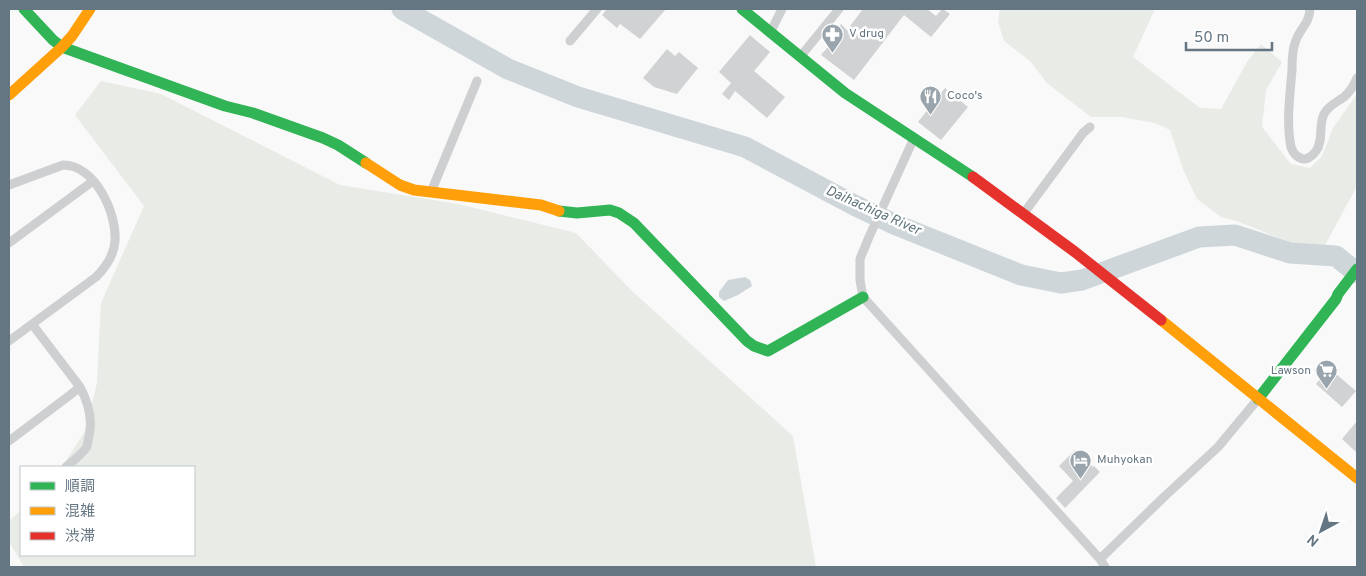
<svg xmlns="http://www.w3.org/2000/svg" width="1366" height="576" viewBox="0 0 1366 576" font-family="Overpass,'Noto Sans JP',sans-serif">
  <rect width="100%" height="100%" fill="#f9f9f9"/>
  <path fill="#e8ebe6" d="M 1000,9 L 1155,9 L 1133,57 L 1200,108 L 1221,109 L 1247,62 L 1261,44 L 1282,62 L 1266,90 L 1262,127 L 1291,164 L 1310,168 L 1322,156 L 1333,128 L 1357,94 L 1357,186 L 1324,247 L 1291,243 L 1237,221 L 1221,217 L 1197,199 L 1183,169 L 1170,130 L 1155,123 L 1122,117 L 1091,117 L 1047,83 L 1030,61 L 1004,41 L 998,22 Z
    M 101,81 L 161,94 L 340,185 L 458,204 L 576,233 L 633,292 L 793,436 L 816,567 L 24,567 L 9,542 L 9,521 L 21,510 L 21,555 L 194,555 L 194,467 L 62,467 L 85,431 L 97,383 L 101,303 L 144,206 L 75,115 Z"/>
  <path fill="#ced6d9" d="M 745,277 L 750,280 L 752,286 L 738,295 L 724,301 L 719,297 L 719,292 L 728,280 Z"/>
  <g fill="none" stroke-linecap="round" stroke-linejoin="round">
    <path stroke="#ced6d9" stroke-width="21" d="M 402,9 L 508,69 L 578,97 L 745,147 L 856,206 L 894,224 L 1021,275 L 1061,283 L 1082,280 L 1199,237 L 1235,235 L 1290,253 L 1336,256 L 1357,273"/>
  </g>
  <path fill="#d0d2d3" d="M 607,9 L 666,9 L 640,39 L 620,24 L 617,28 L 602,15 Z
    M 863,9 L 927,9 L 936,16 L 942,9 L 943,9 L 950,14 L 931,37 L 904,15 L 854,80 L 821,55 L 833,41 L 830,39 L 841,24 L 847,30 Z
    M 750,35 L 770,52 L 754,71 L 785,97 L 767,118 L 735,91 L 729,100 L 722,94 L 731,83 L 719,72 Z
    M 667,49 L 675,56 L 679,52 L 698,68 L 677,94 L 654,87 L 643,78 Z
    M 945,88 L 968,107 L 941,140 L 918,122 Z
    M 1329,368 L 1356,391 L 1342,407 L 1316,384 Z
    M 1357,421 L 1357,453 L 1342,439 Z
    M 1075,450 L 1093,467 L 1094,466 L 1100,472 L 1065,508 L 1056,498 L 1073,481 L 1059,466 Z"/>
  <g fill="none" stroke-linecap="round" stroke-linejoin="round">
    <path stroke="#cecfd0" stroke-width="9" d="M 1310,9 C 1309,25 1299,29 1295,43 C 1292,51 1292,61 1292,70 C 1290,95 1286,122 1291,147 C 1292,150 1294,154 1297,156 C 1304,162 1311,158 1316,151 C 1324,140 1318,126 1324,114 C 1328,106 1337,102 1344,97 C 1350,92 1354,85 1357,78
      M 770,33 L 782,9
      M 570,41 L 597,9
      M 800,57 L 839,9
      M 914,138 L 869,237 L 860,259 L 860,280 L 863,297 L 1100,559 L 1105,567
      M 9,185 L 63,165 C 95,165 117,213 115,241 C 114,256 106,267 96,277 L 9,341
      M 431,192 L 477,81
      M 1024,213 L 1083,133 L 1090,127
      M 9,243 L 93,181
      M 9,441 L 70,395 L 80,387 L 32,324
      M 66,467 C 73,461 81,455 86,448 C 88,445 88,440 89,436 C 93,419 88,402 80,387
      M 1100,559 L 1165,496 L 1218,447 L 1258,399"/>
    <path stroke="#30b455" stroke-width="11" d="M 24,9 L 53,40 L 62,47 L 225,106 L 253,113 L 323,138 L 338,145 L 366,163
      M 742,9 L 845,93 L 973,177
      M 559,211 L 577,213 L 610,210 L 619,213 L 634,223 L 747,341 L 754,346 L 768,351 L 863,297
      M 1258,399 L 1336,299 L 1338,294 L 1357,269"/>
    <path stroke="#ff9f0a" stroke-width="11" d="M 9,95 L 62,47 L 72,36 L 90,9
      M 366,163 L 400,185 L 414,190 L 541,205 L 559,211
      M 1161,320 L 1357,478"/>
    <path stroke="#e5322d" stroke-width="11" d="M 973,177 L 1075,252 L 1161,320"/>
  </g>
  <defs>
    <symbol id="pharmacy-pin" viewBox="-11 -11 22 30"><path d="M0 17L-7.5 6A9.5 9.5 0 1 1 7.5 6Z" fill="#99a4ac" stroke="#fff"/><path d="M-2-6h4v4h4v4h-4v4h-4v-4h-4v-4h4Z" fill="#fff"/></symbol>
    <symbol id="restaurant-pin" viewBox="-11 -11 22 30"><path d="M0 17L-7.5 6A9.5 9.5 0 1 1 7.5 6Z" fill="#99a4ac" stroke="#fff"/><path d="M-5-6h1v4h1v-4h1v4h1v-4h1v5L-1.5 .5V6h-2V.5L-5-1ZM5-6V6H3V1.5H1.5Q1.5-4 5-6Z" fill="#fff"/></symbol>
    <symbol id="supermarket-pin" viewBox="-11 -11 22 30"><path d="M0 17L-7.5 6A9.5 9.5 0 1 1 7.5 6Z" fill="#99a4ac" stroke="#fff"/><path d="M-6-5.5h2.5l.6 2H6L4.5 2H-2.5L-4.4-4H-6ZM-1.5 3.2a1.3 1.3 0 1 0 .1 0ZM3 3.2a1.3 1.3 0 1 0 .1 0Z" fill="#fff"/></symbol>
    <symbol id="hotel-pin" viewBox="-11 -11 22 30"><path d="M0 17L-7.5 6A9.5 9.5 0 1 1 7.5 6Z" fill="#99a4ac" stroke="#fff"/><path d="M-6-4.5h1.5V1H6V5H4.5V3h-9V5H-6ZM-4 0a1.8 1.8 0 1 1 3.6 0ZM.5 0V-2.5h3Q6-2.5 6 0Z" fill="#fff"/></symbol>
  </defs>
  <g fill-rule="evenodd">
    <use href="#pharmacy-pin" x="820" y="22" width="25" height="34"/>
    <use href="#restaurant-pin" x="918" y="84" width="25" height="34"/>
    <use href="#supermarket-pin" x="1314" y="358" width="25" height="34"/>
    <use href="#hotel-pin" x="1068" y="448" width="25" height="34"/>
  </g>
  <g text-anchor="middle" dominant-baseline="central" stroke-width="5" stroke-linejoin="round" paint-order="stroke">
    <g font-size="12" fill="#657683" stroke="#fff" text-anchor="start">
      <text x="849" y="34">V drug</text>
      <text x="947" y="96">Coco's</text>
      <text x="1311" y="371" text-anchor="end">Lawson</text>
      <text x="1097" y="460">Muhyokan</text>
    </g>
    <g font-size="14" font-style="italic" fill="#60757c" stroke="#fff">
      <text transform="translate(873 211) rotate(24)">Daihachiga River</text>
    </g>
  </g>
  <rect width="1366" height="576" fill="none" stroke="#657683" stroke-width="20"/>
  <rect x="20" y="466" width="175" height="90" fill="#ffffff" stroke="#c1c8cd"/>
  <rect x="30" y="482" width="25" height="8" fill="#30b455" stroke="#c1c8cd"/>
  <text x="65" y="491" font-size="15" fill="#657683">順調</text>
  <rect x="30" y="507" width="25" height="8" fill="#ff9f0a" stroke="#c1c8cd"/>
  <text x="65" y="516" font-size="15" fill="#657683">混雑</text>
  <rect x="30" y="532" width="25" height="8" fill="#e5322d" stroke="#c1c8cd"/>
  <text x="65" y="541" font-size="15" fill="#657683">渋滞</text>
  <g transform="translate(1321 531) rotate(220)" stroke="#ffffff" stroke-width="4" paint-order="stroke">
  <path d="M0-4L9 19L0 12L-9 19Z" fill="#657683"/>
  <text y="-8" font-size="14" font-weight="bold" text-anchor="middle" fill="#657683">N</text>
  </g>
  <path d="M1186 42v8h86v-8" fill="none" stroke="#657683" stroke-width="2.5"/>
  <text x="1194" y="42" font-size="15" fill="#657683" stroke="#ffffff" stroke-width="4" paint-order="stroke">50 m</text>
</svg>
